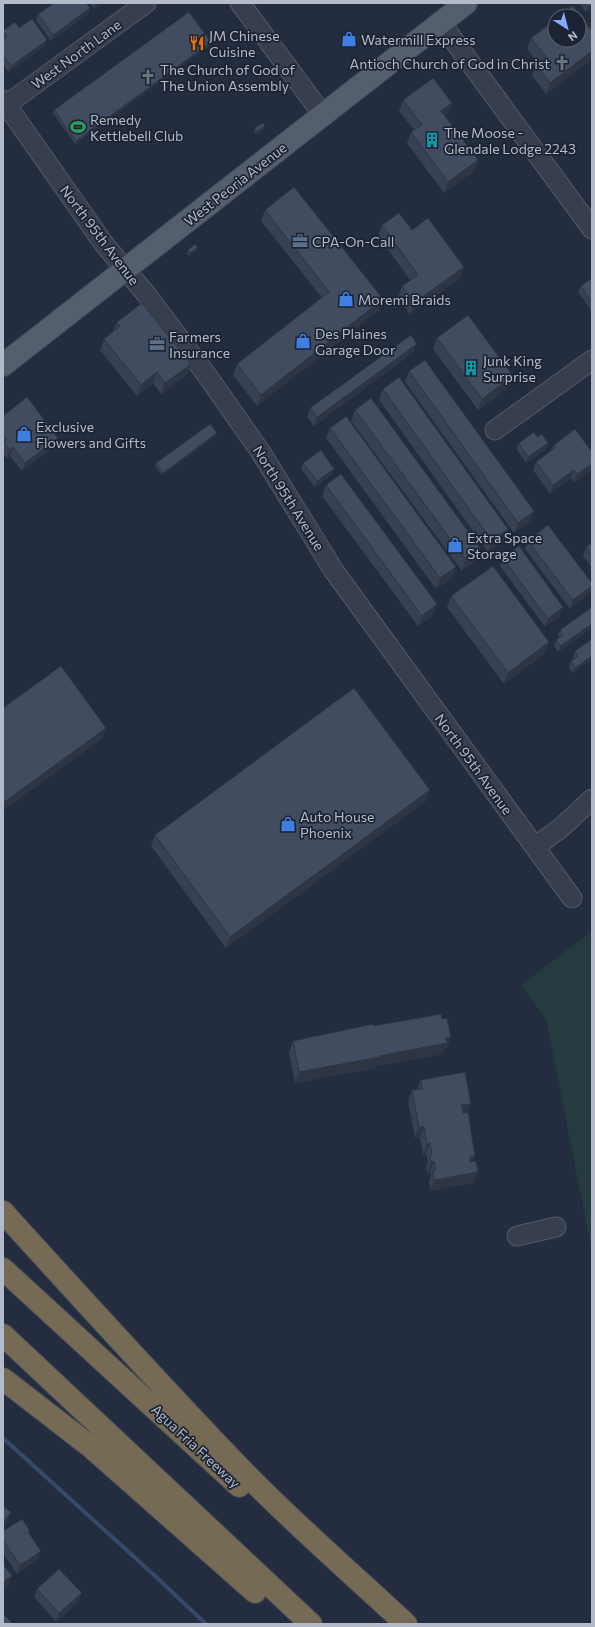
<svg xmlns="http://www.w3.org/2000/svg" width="595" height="1627" viewBox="0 0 595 1627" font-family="Commissioner,sans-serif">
  <rect width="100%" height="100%" fill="#232d3f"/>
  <path fill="#253b40" d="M 592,931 L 592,1252 L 546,1019 L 521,985 Z"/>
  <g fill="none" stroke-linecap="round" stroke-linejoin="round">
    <path stroke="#374969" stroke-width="4" d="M 3,1438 L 153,1574 L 206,1624"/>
    <defs>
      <path id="minor" d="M 240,3 L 323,115
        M 441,23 L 592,229
        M 3,100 L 104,244 L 146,294 L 206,374 L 260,451 L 334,571 L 572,898
        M 6,105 L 146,3
        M 495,430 L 592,360
        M 535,847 L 562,827 L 592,799
        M 517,1236 L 556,1227"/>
      <path id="major" d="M 3,365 L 466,3"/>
      <path id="highway" d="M 3,1212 C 81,1298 159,1384 239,1467 C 292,1522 350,1572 406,1624
        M 3,1269 L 239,1486
        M 3,1335 L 311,1624
        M 3,1379 L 91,1447 L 255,1592"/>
    </defs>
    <use href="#minor" stroke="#525a69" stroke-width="21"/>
    <use href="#major" stroke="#404857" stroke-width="24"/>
    <use href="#highway" stroke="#3f4756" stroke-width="24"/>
    <use href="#minor" stroke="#373f4e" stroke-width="19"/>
    <use href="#major" stroke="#555e6f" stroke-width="22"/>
    <use href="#highway" stroke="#756a53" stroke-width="22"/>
  </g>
  <path fill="#384153" d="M 90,3 L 102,3 L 94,9 Z
    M 579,3 L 592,3 L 586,12 Z
    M 90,8 L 88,14 L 51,41 L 36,20 L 38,14 Z
    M 3,31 L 45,46 L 8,72 L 3,64 Z
    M 592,31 L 592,59 L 546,94 L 532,75 L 536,64 L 538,63 L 527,49 L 531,38 Z
    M 348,34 L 352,41 L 349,42 L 346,40 Z
    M 210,45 L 75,144 L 53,113 L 54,110 Z
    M 403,100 L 452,103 L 448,114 L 445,116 L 478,160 L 474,171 L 444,193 L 407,143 L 411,132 L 414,130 L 399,111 Z
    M 265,126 L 264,129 L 256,134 L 254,131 L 255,128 Z
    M 265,210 L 379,310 L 257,406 L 233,375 L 237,364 L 322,298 L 261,221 Z
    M 382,225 L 412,230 L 464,267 L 460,278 L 410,314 L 398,297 L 402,286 L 410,280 L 378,236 Z
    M 198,247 L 197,250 L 189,256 L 187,253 L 188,250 Z
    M 592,278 L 592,312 L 578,292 L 581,286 Z
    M 117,322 L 187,375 L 161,394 L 153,383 L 137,396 L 100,350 L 104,339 L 113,331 Z
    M 437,338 L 513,376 L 509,387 L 478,410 L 433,349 Z
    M 414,352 L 314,426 L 307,417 L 310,408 Z
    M 409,371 L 534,511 L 530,522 L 514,533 L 405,382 Z
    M 383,389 L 508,529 L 504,540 L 488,552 L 379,400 Z
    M 355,410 L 477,559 L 462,571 L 351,421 Z
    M 3,416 L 58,438 L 55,446 L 22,471 L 10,456 L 7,458 L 3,453 Z
    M 330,428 L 456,567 L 452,578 L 436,589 L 326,438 Z
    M 217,433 L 216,436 L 162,475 L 155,466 L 156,463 Z
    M 537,437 L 548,443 L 546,449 L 526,463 L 516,448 L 519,443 Z
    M 554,445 L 592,452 L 574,483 L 571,478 L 550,494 L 533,470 L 536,462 L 551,450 Z
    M 303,463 L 334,469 L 332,474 L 315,487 L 301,469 Z
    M 326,485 L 433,615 L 418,626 L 322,496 Z
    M 528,541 L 590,593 L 570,609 L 525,549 Z
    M 592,543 L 592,568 L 583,556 L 586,547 Z
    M 503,558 L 560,616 L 545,627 L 500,566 Z
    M 451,596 L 549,642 L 545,653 L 504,684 L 447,607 Z
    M 592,607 L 592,628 L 558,652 L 554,646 L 556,640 L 559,638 L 558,636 L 560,630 Z
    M 592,639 L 573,673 L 569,667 L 571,661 L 574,659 L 573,657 L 575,651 Z
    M 426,801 L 226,948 L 151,846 L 155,835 Z
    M 373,1026 L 447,1048 L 445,1048 L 443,1054 L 376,1066 L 376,1068 L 295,1083 L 289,1052 L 293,1041 Z
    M 421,1080 L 468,1112 L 475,1156 L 473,1161 L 478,1172 L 474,1183 L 430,1191 L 429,1181 L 431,1175 L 430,1172 L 427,1173 L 426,1166 L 428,1162 L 426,1154 L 423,1155 L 420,1138 L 415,1138 L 408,1101 L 412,1090 L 417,1089 Z
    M 3,1531 L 29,1533 L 38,1559 L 17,1574 L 3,1553 Z
    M 37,1589 L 78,1602 L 56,1622 L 34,1597 Z"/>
  <path fill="#2e3544" d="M 96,3 L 102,3 L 94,9 Z
    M 592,4 L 592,8 L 586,12 L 588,7 Z
    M 90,8 L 88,14 L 51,41 L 53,35 Z
    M 47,40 L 45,46 L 8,72 L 11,66 Z
    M 211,42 L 210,45 L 75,144 L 76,141 Z
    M 592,51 L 592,59 L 546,94 L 550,83 Z
    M 452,103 L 448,114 L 437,122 L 441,111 Z
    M 265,126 L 264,129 L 256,134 L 257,131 Z
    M 478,160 L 474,171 L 444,193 L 448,182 Z
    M 198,247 L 197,250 L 189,256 L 190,253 Z
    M 464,267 L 460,278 L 410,314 L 414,303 Z
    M 383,299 L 379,310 L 257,406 L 261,395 Z
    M 417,344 L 414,352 L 314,426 L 317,417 Z
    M 191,364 L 187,375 L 161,394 L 165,383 Z
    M 157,372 L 153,383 L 137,396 L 141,385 Z
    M 513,376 L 509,387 L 478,410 L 482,399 Z
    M 217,433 L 216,436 L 162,475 L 163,473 Z
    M 58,438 L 55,446 L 22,471 L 25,463 Z
    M 548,443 L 546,449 L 526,463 L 528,457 Z
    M 13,447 L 10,456 L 7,458 L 10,450 Z
    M 592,464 L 592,470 L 574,483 L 577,474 Z
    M 334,469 L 332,474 L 315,487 L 317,481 Z
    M 574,470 L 571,478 L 550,494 L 553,485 Z
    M 534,511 L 530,522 L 514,533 L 518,523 Z
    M 508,529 L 504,540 L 488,552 L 492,541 Z
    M 481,549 L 477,559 L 462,571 L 466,560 Z
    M 456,567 L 452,578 L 436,589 L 440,578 Z
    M 592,586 L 592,589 L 590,593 L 570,609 L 573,600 Z
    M 437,604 L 433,615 L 418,626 L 422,616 Z
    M 563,607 L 560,616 L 545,627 L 548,619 Z
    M 592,624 L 592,628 L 558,652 L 560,646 Z
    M 549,642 L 545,653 L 504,684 L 508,673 Z
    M 592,656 L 592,660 L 573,673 L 575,668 Z
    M 106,728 L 102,739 L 3,811 L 3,803 Z
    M 430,790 L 426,801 L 226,948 L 230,937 Z
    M 451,1037 L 447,1048 L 445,1048 L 443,1054 L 376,1066 L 376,1068 L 295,1083 L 299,1072 L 379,1056 Z
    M 471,1104 L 467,1115 L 457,1116 L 461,1105 Z
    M 419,1127 L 424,1127 L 420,1138 L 415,1138 Z
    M 430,1143 L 426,1154 L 423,1155 L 427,1144 Z
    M 475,1156 L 471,1167 L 470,1157 Z
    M 434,1161 L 430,1172 L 427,1173 L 431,1162 Z
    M 478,1172 L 474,1183 L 430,1191 L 434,1180 Z
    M 11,1512 L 8,1521 L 3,1527 L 3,1522 Z
    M 41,1551 L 38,1559 L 17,1574 L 20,1565 Z
    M 12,1576 L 9,1585 L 3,1589 L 3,1582 Z
    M 82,1593 L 78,1602 L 56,1622 L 59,1613 Z"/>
  <path fill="#414c61" stroke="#2e3544" d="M 54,3 L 86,3 L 90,8 L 53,35 L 38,14 Z
    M 585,3 L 592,3 L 592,4 L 588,7 Z
    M 573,6 L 592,31 L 592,51 L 550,83 L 536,64 L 546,57 L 531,38 L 555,20 L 555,40 L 579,40 L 579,16 L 560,16 Z
    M 189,12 L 211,42 L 76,141 L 54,110 Z
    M 32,19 L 47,40 L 11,66 L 3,56 L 3,40 L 7,37 L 3,31 L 15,22 L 19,28 Z
    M 348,34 L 352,34 L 353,38 L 350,39 L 347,37 Z
    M 433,78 L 452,103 L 441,111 L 478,160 L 448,182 L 411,132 L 422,125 L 403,100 Z
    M 263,123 L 265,126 L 257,131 L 255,128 Z
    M 294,187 L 383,299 L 261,395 L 237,364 L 329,292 L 265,210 Z
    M 399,213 L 412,230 L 428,218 L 464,267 L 414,303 L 402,286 L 418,275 L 382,225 Z
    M 195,244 L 198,247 L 190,253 L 188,250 Z
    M 592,278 L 592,303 L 581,286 Z
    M 142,303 L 191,364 L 165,383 L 157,372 L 141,385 L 104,339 L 120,326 L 117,322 Z
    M 468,315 L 513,376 L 482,399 L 437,338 Z
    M 411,335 L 417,344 L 317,417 L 310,408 Z
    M 425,360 L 534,511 L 518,523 L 409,371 Z
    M 399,377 L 508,529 L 492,541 L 383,389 Z
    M 27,397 L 58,438 L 25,463 L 13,447 L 10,450 L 4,442 L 7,440 L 3,435 L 3,416 Z
    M 371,398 L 481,549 L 466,560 L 355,410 Z
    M 346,416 L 456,567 L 440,578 L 330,428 Z
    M 210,424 L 217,433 L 163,473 L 156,463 Z
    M 575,429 L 592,452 L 592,464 L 577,474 L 574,470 L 553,485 L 536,462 L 556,447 L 554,445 Z
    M 534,432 L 537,437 L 542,434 L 548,443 L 528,457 L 519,443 Z
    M 321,450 L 334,469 L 317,481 L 303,463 Z
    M 341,474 L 437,604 L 422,616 L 326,485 Z
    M 548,525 L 592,583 L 592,586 L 573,600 L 528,541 Z
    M 592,543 L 592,555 L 586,547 Z
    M 519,546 L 563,607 L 548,619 L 503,558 Z
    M 493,566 L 549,642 L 508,673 L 451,596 Z
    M 592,607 L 592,624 L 560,646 L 556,640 L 563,635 L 560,630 Z
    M 592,639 L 592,656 L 575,668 L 571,661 L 578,656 L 575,651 Z
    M 61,666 L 106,728 L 3,803 L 3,708 Z
    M 354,688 L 430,790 L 230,937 L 155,835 Z
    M 441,1014 L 442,1019 L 447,1018 L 451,1037 L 446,1038 L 447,1043 L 379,1056 L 380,1057 L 299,1072 L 293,1041 L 373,1024 L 373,1026 Z
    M 465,1072 L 471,1104 L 461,1105 L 463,1113 L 468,1112 L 475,1156 L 470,1157 L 470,1162 L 476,1161 L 478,1172 L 434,1180 L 433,1170 L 436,1170 L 434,1161 L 431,1162 L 430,1155 L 432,1155 L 430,1143 L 427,1144 L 424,1127 L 419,1127 L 412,1090 L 422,1089 L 421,1080 Z
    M 3,1506 L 11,1512 L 3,1522 Z
    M 22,1519 L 30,1531 L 28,1532 L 41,1551 L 20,1565 L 3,1541 L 3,1531 Z
    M 3,1564 L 12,1576 L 3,1582 Z
    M 59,1569 L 82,1593 L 59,1613 L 37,1589 Z
    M 4,1615 L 13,1624 L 3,1624 L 3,1616 Z"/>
  <defs>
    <symbol id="shop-bare" viewBox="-9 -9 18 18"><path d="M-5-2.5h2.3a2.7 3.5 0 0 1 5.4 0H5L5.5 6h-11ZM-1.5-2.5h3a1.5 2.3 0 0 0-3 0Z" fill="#3f7fe0" stroke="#1c2433" stroke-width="2.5" paint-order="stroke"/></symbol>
    <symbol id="restaurant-bare" viewBox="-9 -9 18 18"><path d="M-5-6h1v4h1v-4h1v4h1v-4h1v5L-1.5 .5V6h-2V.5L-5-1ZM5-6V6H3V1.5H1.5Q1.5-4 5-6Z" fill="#e8710a" stroke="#1c2433" stroke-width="2.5" paint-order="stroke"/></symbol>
    <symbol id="church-bare" viewBox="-9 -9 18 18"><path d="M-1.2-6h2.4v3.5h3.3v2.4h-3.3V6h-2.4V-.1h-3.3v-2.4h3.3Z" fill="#6b7280" stroke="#1c2433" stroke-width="2.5" paint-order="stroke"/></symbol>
    <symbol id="stadium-bare" viewBox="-9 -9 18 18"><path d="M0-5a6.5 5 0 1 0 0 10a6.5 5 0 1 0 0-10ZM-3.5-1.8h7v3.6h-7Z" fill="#2e9e5b" stroke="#1c2433" stroke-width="2.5" paint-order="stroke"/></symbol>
    <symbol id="building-bare" viewBox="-9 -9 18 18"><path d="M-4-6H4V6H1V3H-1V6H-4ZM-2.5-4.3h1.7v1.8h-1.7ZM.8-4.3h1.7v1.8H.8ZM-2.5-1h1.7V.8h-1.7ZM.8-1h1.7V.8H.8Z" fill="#0f9aa8" stroke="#1c2433" stroke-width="2.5" paint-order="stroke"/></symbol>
    <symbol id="office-bare" viewBox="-9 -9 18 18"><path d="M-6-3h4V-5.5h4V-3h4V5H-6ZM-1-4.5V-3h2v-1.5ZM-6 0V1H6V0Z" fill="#5c6f8a" stroke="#1c2433" stroke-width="2.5" paint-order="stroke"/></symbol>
  </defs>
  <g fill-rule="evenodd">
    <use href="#shop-bare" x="338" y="28" width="22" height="22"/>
    <use href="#restaurant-bare" x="186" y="32" width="22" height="22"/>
    <use href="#church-bare" x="551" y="52" width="22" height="22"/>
    <use href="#church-bare" x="137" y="66" width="22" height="22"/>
    <use href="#stadium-bare" x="67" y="116" width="22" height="22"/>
    <use href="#building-bare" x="421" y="129" width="22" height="22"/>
    <use href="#office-bare" x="289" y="230" width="22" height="22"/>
    <use href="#shop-bare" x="335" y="288" width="22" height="22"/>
    <use href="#shop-bare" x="292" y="330" width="22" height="22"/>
    <use href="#office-bare" x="146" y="333" width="22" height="22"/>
    <use href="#building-bare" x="460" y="357" width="22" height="22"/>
    <use href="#shop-bare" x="13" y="423" width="22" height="22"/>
    <use href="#shop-bare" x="444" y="534" width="22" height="22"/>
    <use href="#shop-bare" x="277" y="813" width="22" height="22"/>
  </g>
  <g text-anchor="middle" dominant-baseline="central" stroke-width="3.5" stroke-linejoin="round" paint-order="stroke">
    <g font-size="14" fill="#b3baca" stroke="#1c2433" text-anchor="start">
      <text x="209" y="35">JM Chinese<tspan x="209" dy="16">Cuisine</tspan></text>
      <text x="361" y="39">Watermill Express</text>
      <text x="550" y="63" text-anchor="end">Antioch Church of God in Christ</text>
      <text x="160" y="69">The Church of God of<tspan x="160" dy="16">The Union Assembly</tspan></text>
      <text x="90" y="119">Remedy<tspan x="90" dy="16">Kettlebell Club</tspan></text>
      <text x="444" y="132">The Moose -<tspan x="444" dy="16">Glendale Lodge 2243</tspan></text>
      <text x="312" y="241">CPA-On-Call</text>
      <text x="358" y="299">Moremi Braids</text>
      <text x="315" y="333">Des Plaines<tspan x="315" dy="16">Garage Door</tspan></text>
      <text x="169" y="336">Farmers<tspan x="169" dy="16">Insurance</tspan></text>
      <text x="483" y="360">Junk King<tspan x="483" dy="16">Surprise</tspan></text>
      <text x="36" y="426">Exclusive<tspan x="36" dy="16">Flowers and Gifts</tspan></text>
      <text x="467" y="537">Extra Space<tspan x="467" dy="16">Storage</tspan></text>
      <text x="300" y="816">Auto House<tspan x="300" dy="16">Phoenix</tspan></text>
    </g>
    <g font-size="14" fill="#b3baca" stroke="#1c2433">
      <text transform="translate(76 54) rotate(-36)">West North Lane</text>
      <text transform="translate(235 184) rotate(-38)">West Peoria Avenue</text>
      <text transform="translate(100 235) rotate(53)">North 95th Avenue</text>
      <text transform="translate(289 498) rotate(58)">North 95th Avenue</text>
      <text transform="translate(474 764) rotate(54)">North 95th Avenue</text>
      <text transform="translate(196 1446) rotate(43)">Agua Fria Freeway</text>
    </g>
  </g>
  <rect width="595" height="1627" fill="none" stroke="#b3baca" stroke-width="8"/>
  <g transform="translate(567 28) rotate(144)"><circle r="19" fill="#1c2433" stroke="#58606f"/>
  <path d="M0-3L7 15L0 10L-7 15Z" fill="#84abfd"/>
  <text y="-6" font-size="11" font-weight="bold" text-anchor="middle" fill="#b3baca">N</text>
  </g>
</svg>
